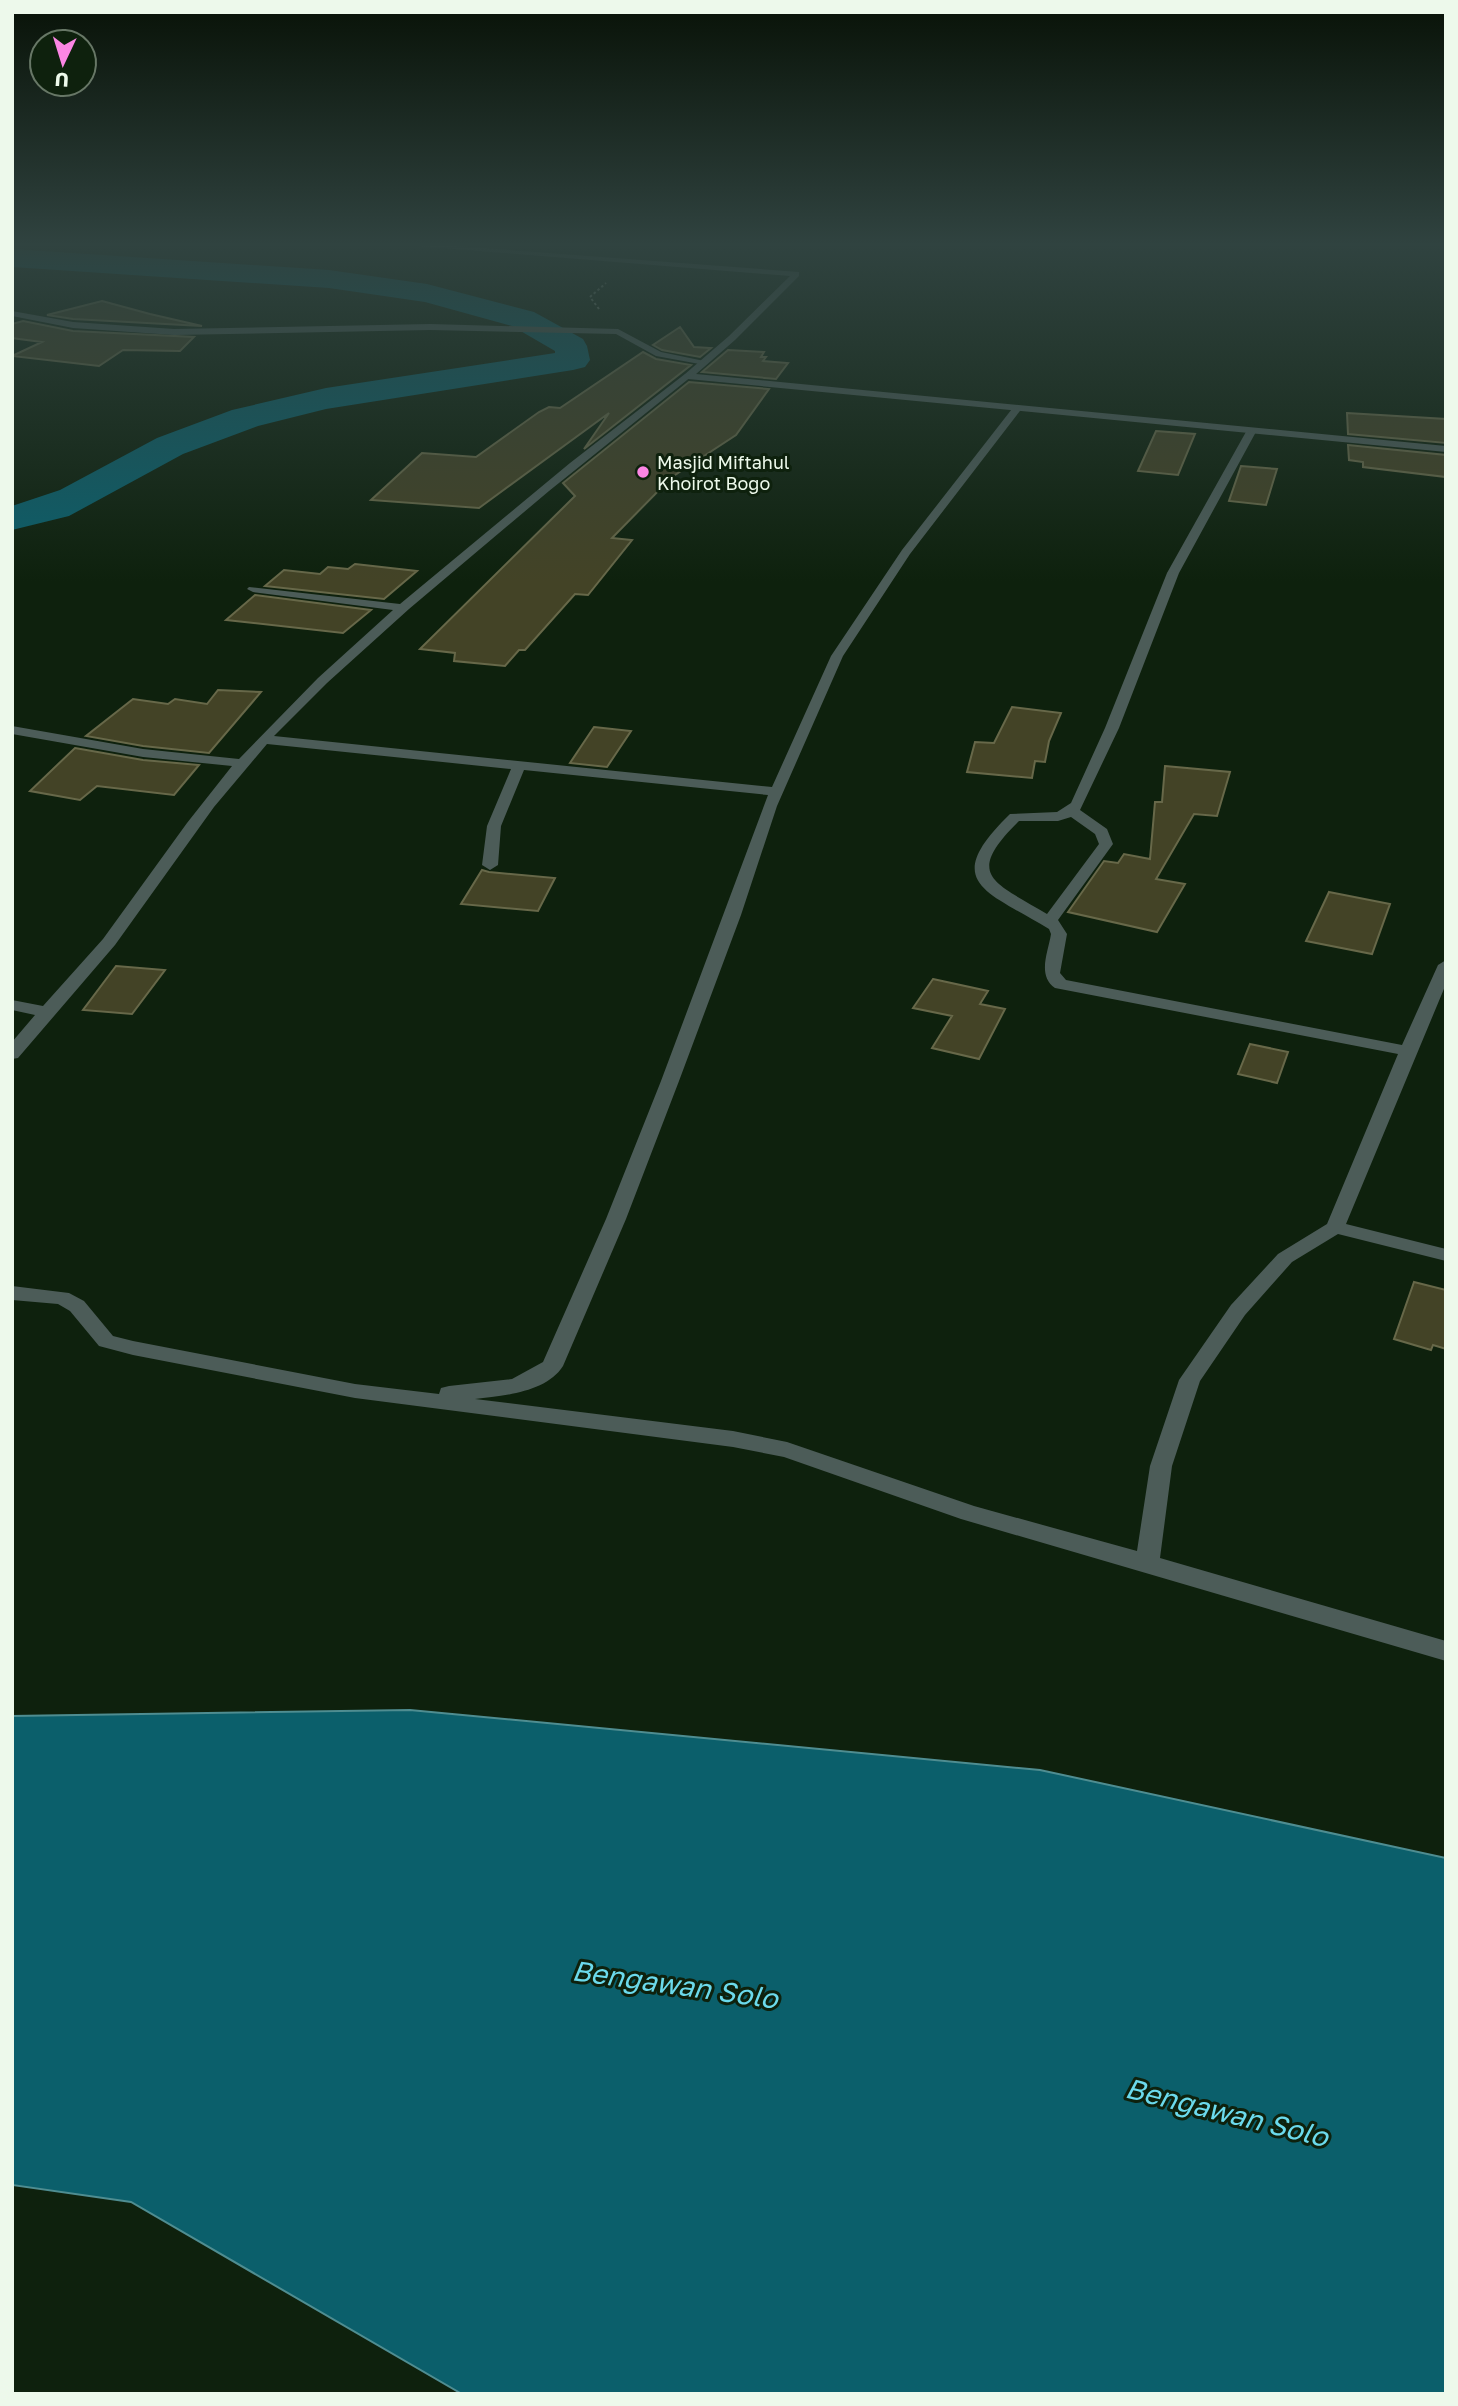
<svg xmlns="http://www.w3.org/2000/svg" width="1458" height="2406" viewBox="0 0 1458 2406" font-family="'Golos Text',sans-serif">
  <rect width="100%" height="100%" fill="#0e210d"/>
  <path fill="#0b5f6b" stroke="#4f8d91" stroke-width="2" d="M 410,1710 L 1040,1770 L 1446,1858 L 1446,2394 L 462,2394 L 131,2202 L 12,2185 L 12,1716 Z"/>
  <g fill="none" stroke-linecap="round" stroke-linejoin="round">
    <path fill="#0b5f6b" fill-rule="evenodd" d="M 12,249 L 329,270 L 427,284 L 534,312 L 583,339 L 587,346 L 590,360 L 585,367 L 573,370 L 326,409 L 258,426 L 183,454 L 69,516 L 12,530 L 12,506 L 60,490 L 157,438 L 232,410 L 326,388 L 555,353 L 555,351 L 512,326 L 425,302 L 329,288 L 12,267 Z"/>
  </g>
  <path fill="#434326" stroke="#676849" stroke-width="2" d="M 102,301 L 150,314 L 202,326 L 73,319 L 47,315 Z
    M 23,321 L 73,331 L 194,337 L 180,351 L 123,350 L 99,366 L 12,356 L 42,342 L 12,338 L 12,324 Z
    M 680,327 L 694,347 L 711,348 L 700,357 L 662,350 L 653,345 Z
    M 728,350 L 764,352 L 761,357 L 766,357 L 763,361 L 788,363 L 776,379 L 702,372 Z
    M 643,352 L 656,359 L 691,365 L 584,449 L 609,413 L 479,508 L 371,500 L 422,453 L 476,457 L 539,412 L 549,407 L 560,408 Z
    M 689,382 L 769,389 L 736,435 L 672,477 L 612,538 L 632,540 L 588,595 L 575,594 L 525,650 L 519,650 L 505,666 L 454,661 L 455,653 L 420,649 L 575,496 L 563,483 Z
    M 1347,413 L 1446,419 L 1446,443 L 1348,434 Z
    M 1156,431 L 1195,434 L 1178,475 L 1138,471 Z
    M 1348,445 L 1446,455 L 1446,477 L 1363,467 L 1363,462 L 1349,460 Z
    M 1241,466 L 1277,469 L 1266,505 L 1229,501 Z
    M 355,564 L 417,571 L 384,599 L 265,586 L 284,570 L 320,574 L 328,567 L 348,569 Z
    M 255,595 L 371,610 L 343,633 L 226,620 Z
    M 218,690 L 261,692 L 209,753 L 143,746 L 86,736 L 133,699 L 168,704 L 175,699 L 207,704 Z
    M 1012,707 L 1061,713 L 1049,741 L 1045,762 L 1035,761 L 1032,778 L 967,772 L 975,742 L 994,743 Z
    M 594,727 L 631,731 L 607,767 L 570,763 Z
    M 75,748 L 143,760 L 199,765 L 174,795 L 97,786 L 80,800 L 30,791 Z
    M 1165,766 L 1230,772 L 1217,816 L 1194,814 L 1156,879 L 1185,884 L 1157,932 L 1068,912 L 1104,861 L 1118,863 L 1124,854 L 1150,859 L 1155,802 L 1162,802 Z
    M 482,870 L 489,872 L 555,878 L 538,911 L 461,904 Z
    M 1329,892 L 1390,904 L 1372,954 L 1306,941 Z
    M 116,966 L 165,970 L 132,1014 L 83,1010 Z
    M 933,979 L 988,991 L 980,1004 L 1005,1009 L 979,1059 L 932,1048 L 952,1016 L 913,1008 Z
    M 1250,1044 L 1288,1052 L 1277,1083 L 1238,1074 Z
    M 1414,1282 L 1446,1290 L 1446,1349 L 1433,1345 L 1431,1350 L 1394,1339 Z"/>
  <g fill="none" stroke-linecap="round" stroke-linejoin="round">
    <path stroke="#768675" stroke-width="2" stroke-dasharray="2.5 2.5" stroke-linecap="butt" d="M 599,309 L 590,297 L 606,283"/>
    <path fill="#4c5c58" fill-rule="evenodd" d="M 12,311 L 73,322 L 174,329 L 430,324 L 618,329 L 661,352 L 709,362 L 705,365 L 656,356 L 616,334 L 430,330 L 174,335 L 73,328 L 12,316 Z
      M 685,374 L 692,376 L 549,491 L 409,609 L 327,683 L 274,736 L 772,787 L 831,656 L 902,550 L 1015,405 L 1023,407 L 910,554 L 843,656 L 777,806 L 741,915 L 679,1081 L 626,1219 L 563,1366 C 547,1392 503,1396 475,1399 L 733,1431 L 787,1442 L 974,1506 L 1137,1551 L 1150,1466 L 1179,1380 L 1231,1305 L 1278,1254 L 1327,1224 L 1398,1054 L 1055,988 C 1037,975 1048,953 1051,934 L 1049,929 C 987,891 939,883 1010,814 L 1057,812 L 1071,803 L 1105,728 L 1167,573 L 1247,430 L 1255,428 L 1257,430 L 1179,573 L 1119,728 L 1080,810 L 1107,829 L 1113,844 L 1058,920 L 1067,934 L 1060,973 L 1066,980 L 1402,1045 L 1438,965 L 1446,960 L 1446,984 L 1346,1224 L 1446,1249 L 1446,1261 L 1338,1234 L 1292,1262 L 1245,1315 L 1200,1381 L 1172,1466 L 1160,1558 L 1446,1641 L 1446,1661 L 961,1519 L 784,1457 L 733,1447 L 355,1398 L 133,1355 L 99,1346 L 70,1311 L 58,1304 L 12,1300 L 12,1286 L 69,1293 L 84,1301 L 113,1336 L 133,1341 L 355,1384 L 439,1394 L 441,1388 L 449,1386 L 512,1379 L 543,1362 L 606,1219 L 661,1081 L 768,795 L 524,770 L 501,826 L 498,865 L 490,870 L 482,865 L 487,826 L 511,769 L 267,744 L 214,807 L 115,945 L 18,1058 L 12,1059 L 12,1042 L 35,1015 L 12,1010 L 12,1000 L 43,1006 L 103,939 L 187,823 L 232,766 L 143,757 L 12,734 L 12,726 L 143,749 L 239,759 L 318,678 L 393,610 L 253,592 L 247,589 L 249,587 L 400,604 L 570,463 ZM 1071,817 L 1095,834 L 1099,844 L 1047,914 C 994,882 963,876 1019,821 L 1058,821 Z"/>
    <path fill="#4c5c58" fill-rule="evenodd" d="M 405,245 L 443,245 L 799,272 L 799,276 L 735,340 L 696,374 L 1446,446 L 1446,452 L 688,379 L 684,376 L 685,374 L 729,336 L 790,276 Z"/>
  </g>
  <linearGradient id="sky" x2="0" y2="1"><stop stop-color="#081207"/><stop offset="0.42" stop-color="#304340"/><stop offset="1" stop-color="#304340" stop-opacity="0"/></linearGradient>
  <rect width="1458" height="582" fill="url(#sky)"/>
  <circle fill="#fc86e4" stroke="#0e210d" stroke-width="2.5" cx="643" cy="472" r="7"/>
  <g text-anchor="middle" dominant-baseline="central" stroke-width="6" stroke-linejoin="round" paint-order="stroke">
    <g font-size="18" fill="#edf9eb" stroke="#0e210d" text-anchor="start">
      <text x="657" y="462">Masjid Miftahul<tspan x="657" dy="21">Khoirot Bogo</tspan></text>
    </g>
    <g font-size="28" font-style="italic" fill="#6bdaec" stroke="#0e210d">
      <text transform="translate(675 1984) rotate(8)">Bengawan Solo</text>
      <text transform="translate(1227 2112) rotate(14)">Bengawan Solo</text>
    </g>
  </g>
  <rect width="1458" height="2406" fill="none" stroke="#edf9eb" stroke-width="28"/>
  <g transform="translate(63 63) rotate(184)"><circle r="33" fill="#0e210d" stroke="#677766" stroke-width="2"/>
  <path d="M0-5L12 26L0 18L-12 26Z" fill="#fc86e4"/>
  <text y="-10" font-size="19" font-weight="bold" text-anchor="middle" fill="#edf9eb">U</text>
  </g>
</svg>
